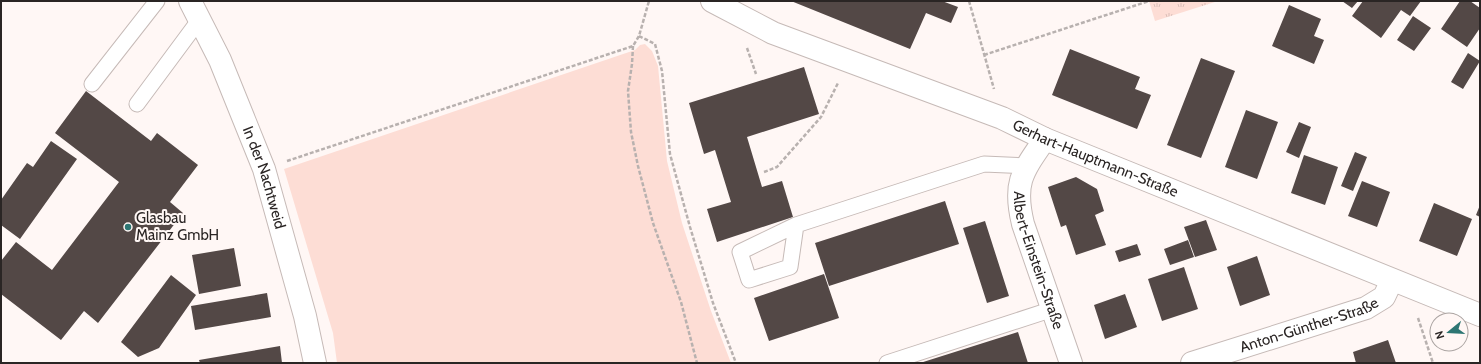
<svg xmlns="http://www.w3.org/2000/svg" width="1481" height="364" viewBox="0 0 1481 364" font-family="Cabin,sans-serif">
  <defs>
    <pattern id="park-tufts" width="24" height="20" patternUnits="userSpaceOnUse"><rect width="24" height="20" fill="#fdddd5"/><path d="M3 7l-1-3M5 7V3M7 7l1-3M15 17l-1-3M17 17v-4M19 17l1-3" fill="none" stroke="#d9beb7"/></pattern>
  </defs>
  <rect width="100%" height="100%" fill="#fff7f5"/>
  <path fill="#fdddd5" d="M 645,44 L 652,51 L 658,66 L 667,161 L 682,223 L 711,311 L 731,363 L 337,363 L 333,333 L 284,169 L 635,50 L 640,45 Z"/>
  <path fill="url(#park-tufts)" d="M 1149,1 L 1218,1 L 1155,21 Z"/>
  <path fill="#534846" d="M 791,1 L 942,1 L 958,7 L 951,23 L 926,13 L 910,49 Z
    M 1342,1 L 1358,1 L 1352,8 Z
    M 1363,1 L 1421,1 L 1410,16 L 1401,10 L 1381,38 L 1352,16 Z
    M 1460,1 L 1470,1 L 1480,8 L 1480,28 L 1467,47 L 1441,29 Z
    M 1289,5 L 1321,19 L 1314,36 L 1324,40 L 1314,64 L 1272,46 Z
    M 1413,16 L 1431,28 L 1414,51 L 1397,40 Z
    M 1070,49 L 1140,77 L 1135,89 L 1151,95 L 1137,129 L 1052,95 Z
    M 1468,53 L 1480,61 L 1463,89 L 1451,82 Z
    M 1201,58 L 1235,71 L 1201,158 L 1167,145 Z
    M 804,67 L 819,114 L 747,137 L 762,187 L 782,181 L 793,217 L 717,242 L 707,209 L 731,202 L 715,150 L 704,154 L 689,103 Z
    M 86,91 L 151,141 L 157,133 L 198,165 L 170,202 L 183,213 L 98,323 L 84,311 L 61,340 L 1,294 L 1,261 L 16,242 L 52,270 L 119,182 L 55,133 Z
    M 1246,110 L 1278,122 L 1257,179 L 1225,167 Z
    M 1299,122 L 1311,127 L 1299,158 L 1286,152 Z
    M 51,141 L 77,159 L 20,239 L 1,225 L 1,200 L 27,163 L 33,167 Z
    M 1355,152 L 1367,157 L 1353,191 L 1341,186 Z
    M 1304,155 L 1338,167 L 1325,205 L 1291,193 Z
    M 1076,177 L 1097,189 L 1104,211 L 1095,215 L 1106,245 L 1076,255 L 1066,225 L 1061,227 L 1048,187 Z
    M 1362,181 L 1390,192 L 1377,227 L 1348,216 Z
    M 945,201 L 959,244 L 829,286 L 815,243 Z
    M 1434,203 L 1472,219 L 1457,256 L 1419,241 Z
    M 1480,205 L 1480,217 L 1476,215 Z
    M 1206,220 L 1217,250 L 1195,257 L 1184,227 Z
    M 985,221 L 1009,296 L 987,303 L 963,228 Z
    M 1188,240 L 1194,257 L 1170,265 L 1164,249 Z
    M 1137,244 L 1141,255 L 1119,262 L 1115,251 Z
    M 234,248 L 241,286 L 199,294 L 192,255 Z
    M 1257,256 L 1270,295 L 1240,306 L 1227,267 Z
    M 1184,267 L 1198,309 L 1162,321 L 1148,279 Z
    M 824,274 L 839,318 L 769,341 L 754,298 Z
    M 171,275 L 196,295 L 159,348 L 138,357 L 121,342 Z
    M 267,293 L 271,317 L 195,330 L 191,306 Z
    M 1125,294 L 1137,327 L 1105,339 L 1094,305 Z
    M 1018,332 L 1028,363 L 920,363 Z
    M 1388,340 L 1396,363 L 1356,363 L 1353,352 Z
    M 280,346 L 282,363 L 200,363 L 199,360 Z"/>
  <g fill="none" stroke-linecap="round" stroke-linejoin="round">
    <defs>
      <path id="service" d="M 92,84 L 157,1
        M 137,104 L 200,19
        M 796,225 L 740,252 L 749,280 L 790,267 L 796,225 L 984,164 L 1027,166
        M 887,363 L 1053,309"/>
      <g id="minor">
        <path id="s1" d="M 190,1 L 220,60 L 264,169 L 305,316 L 315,363"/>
        <path id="s2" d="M 712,1 L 773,33 L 1002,118 L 1045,139 L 1480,315"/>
        <path id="s3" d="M 1045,139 C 1022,172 1013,183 1023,224 L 1071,363"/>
        <path id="s4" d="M 1192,363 L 1366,308 L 1384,297 L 1392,280"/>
      </g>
    </defs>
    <use href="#service" stroke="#c6bab7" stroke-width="17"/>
    <use href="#minor" stroke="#c6bab7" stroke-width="24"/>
    <path stroke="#b8b1af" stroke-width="2.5" stroke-dasharray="4 2" stroke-linecap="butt" d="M 969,1 L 994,89
      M 639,36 L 655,44 L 662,71 L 670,154 L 690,227 L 713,303 L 736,363
      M 633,46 L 632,64 L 628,91 L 631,132 L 638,166 L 653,223 L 681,302 L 697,363
      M 747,48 L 756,74
      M 984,55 L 1149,1
      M 287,161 L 633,46 L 639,36 L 649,1
      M 764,172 L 777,167 L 821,117 L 838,83
      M 1418,318 L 1433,363"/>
    <use href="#service" stroke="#fff" stroke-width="15"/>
    <use href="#minor" stroke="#fff" stroke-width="22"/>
  </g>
  <circle fill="#2d7673" stroke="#fff7f5" stroke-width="1.5" cx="128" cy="227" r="4"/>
  <g text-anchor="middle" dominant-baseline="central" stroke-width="4" stroke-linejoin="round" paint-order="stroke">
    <g font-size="15" fill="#2a2524" stroke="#fff7f5">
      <text stroke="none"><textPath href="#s2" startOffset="415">Gerhart-Hauptmann-Straße</textPath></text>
      <text stroke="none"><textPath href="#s1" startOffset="192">In der Nachtweid</textPath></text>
      <text stroke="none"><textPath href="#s3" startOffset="131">Albert-Einstein-Straße</textPath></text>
      <text stroke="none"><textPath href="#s4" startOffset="123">Anton-Günther-Straße</textPath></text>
    </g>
    <g font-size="15" fill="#2a2524" stroke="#fff7f5" text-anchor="start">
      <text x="136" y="218">Glasbau<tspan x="136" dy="17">Mainz GmbH</tspan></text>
    </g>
  </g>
  <rect width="1481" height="364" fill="none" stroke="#2a2524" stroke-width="4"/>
  <g transform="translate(1449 332) rotate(252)"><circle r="19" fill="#fff7f5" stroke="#aaa3a1"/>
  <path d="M0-3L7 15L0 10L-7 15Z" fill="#2d7673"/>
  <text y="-6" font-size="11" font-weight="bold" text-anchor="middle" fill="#2a2524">N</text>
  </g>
</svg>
